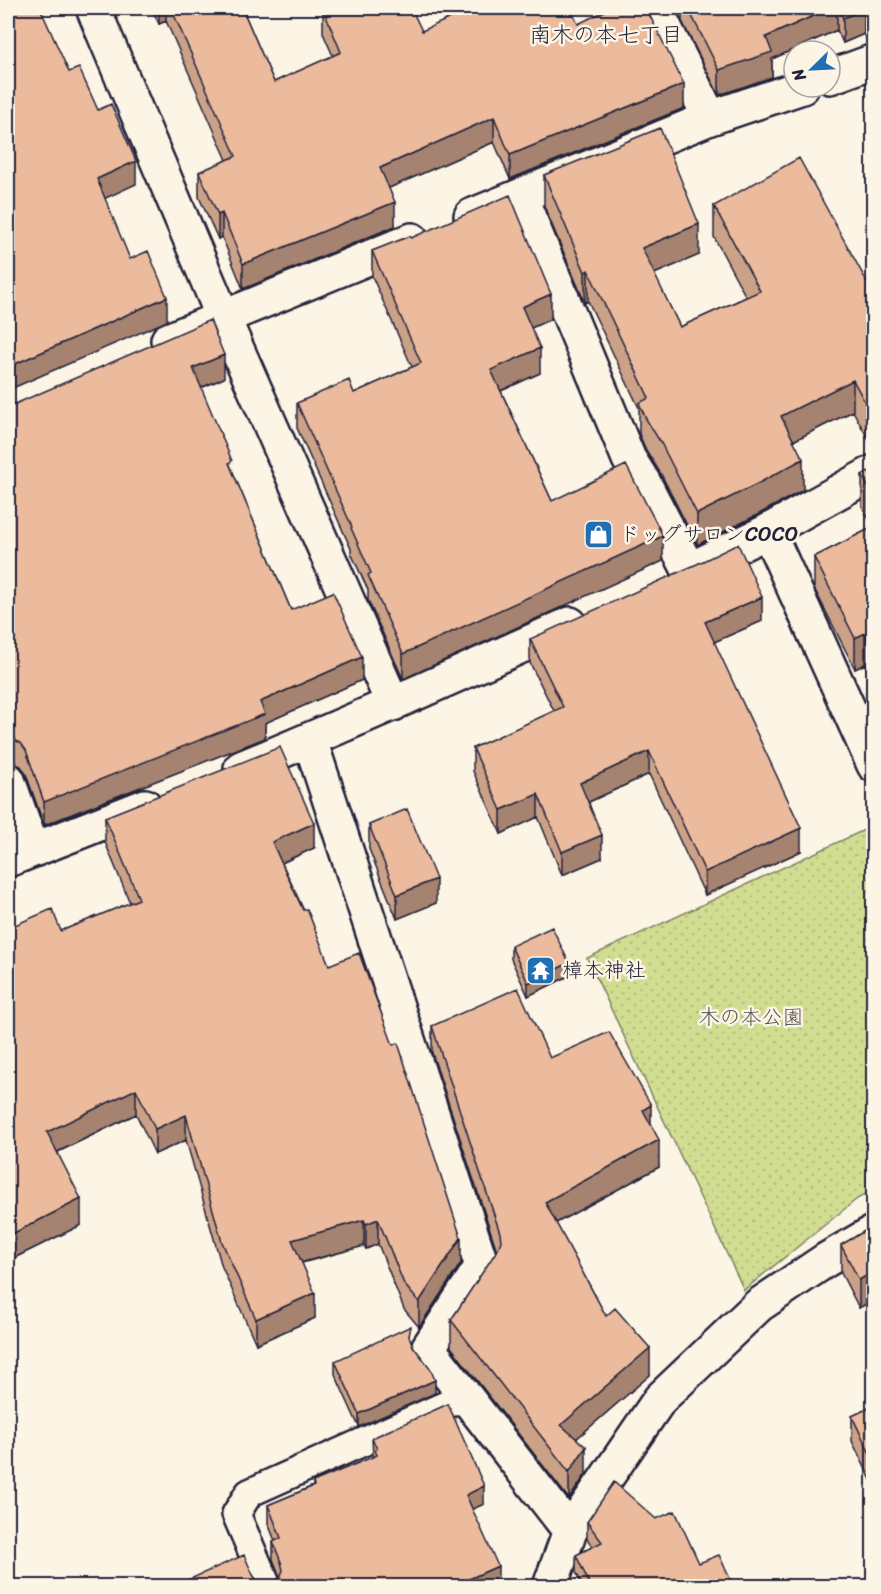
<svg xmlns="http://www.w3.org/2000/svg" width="881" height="1594" viewBox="0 0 881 1594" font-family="Sriracha,'Klee One',sans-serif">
  <defs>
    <pattern id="park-dots" width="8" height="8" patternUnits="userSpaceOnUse" patternTransform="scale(1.5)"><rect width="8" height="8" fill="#d1dd90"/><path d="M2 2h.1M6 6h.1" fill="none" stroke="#b3bd7d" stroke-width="1.8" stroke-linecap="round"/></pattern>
  </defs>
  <rect width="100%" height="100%" fill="#fcf5e5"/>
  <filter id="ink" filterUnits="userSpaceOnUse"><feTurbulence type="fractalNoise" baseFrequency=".0167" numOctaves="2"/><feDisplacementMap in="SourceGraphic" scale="12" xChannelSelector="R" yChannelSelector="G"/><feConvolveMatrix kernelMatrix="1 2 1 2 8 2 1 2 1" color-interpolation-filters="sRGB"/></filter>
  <g filter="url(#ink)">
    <path fill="url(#park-dots)" stroke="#7a8066" stroke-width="1.5" d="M 873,826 L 873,1190 L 857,1199 L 744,1290 L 587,958 Z"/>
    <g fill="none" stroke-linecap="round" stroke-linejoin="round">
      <defs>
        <path id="service" d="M 267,1586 L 236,1514 L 249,1493 L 466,1396"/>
        <path id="minor" d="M 93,8 L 223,317 L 393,704
          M 655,8 L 710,118
          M 830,77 L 874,61
          M 520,196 L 629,459 L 644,483 L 689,570
          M 471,216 L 710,118 L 802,87
          M 168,340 L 412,240
          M 768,531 L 874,765
          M 699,565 L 768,531 L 874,472
          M 310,740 L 482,1266 L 428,1348 L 570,1531
          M 241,768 C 352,723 461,673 570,624
          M 8,780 L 33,850
          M 8,860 L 145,806
          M 550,1586 L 570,1531 L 660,1399 L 759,1305 L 826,1260 L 874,1232"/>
      </defs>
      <use href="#service" stroke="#22223b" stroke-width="32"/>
      <use href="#minor" stroke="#22223b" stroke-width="38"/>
      <use href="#service" stroke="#fcf5e5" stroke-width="27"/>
      <use href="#minor" stroke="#fcf5e5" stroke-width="33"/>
    </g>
    <path fill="#cba188" stroke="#22223b" stroke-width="1.5" d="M 140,8 L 242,8 L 274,82 L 333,56 L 323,33 L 323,9 L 422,31 L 578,24 L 684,108 L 510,179 L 494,142 L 389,188 L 395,226 L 243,289 L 222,237 L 218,239 L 199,197 L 199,172 L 227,160 L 166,21 L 159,24 L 152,9 L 142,13 Z
      M 682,8 L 873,8 L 873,43 L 869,43 L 864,34 L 843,43 L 837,30 L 772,59 L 772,77 L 719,95 L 682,21 Z
      M 544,175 L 699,255 L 654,274 L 680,327 L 746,297 L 714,237 L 714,206 L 873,293 L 873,448 L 853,411 L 793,441 L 803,490 L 759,514 L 697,545 L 661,474 L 646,450 L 639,434 L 639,408 L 588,301 L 585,303 L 544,206 Z
      M 411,238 L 551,319 L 531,328 L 540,373 L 501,391 L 552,501 L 663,561 L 403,679 L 368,600 L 368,590 L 351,553 L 351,549 L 297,428 L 297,403 L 354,393 L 412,367 L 372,276 L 372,251 Z
      M 224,378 L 201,388 L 232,470 L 291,610 L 362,680 L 265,723 L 265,738 L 44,825 L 26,774 L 21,766 L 16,764 L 8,742 L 8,405 Z
      M 873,469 L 873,527 L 862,506 L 862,475 Z
      M 873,527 L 873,683 L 865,664 L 855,669 L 814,588 L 814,557 Z
      M 762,621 L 714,642 L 801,851 L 705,895 L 649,774 L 589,802 L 602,858 L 562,875 L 538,817 L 501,834 L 473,771 L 473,748 L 554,711 L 530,663 L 530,639 Z
      M 105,817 L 314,848 L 282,863 L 329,965 L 461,1263 L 419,1327 L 404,1309 L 378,1244 L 366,1249 L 364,1246 L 302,1263 L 315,1318 L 256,1344 L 222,1267 L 186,1140 L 155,1154 L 136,1114 L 58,1152 L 81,1225 L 8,1261 L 8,928 L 61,931 L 130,903 L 105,842 Z
      M 369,825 L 436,903 L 397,919 L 369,849 Z
      M 511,946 L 569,976 L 528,996 L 511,959 Z
      M 432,1026 L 550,1058 L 651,1125 L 659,1167 L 556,1223 L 606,1316 L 650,1375 L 576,1439 L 586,1474 L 569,1499 L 451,1347 L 451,1320 L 497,1251 L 432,1053 Z
      M 873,1226 L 873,1300 L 859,1308 L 841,1273 L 841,1245 Z
      M 411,1341 L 435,1393 L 359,1427 L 335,1374 L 335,1361 Z
      M 873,1406 L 873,1484 L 852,1441 L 852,1416 Z
      M 372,1438 L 484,1504 L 472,1509 L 498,1583 L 490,1587 L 181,1587 L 181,1583 L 253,1575 L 257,1581 L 265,1584 L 274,1583 L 280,1577 L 273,1559 L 273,1542 L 275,1541 L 268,1523 L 268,1505 L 313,1486 L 313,1482 L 373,1457 Z
      M 587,1522 L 699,1563 L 734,1587 L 583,1587 L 576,1572 L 576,1555 L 593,1547 L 587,1539 Z"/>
    <path fill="#a5836f" stroke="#22223b" stroke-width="1.5" d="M 142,8 L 152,8 L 152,9 L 142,13 Z
      M 159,8 L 166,8 L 166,21 L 159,24 Z
      M 831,8 L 837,8 L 837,30 L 772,59 L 772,77 L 719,95 L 719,70 L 766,37 Z
      M 864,9 L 864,34 L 843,43 L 843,18 Z
      M 684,84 L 684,108 L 510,179 L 510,155 Z
      M 494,117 L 494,142 L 380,192 L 380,168 Z
      M 136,161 L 136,184 L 97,202 L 97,179 Z
      M 395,202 L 395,226 L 243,289 L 243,264 Z
      M 222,213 L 222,237 L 218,239 L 218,215 Z
      M 699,224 L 699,255 L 642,279 L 642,248 Z
      M 588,270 L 588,301 L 585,303 L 585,272 Z
      M 551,294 L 551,319 L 522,332 L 522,307 Z
      M 167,297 L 167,321 L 8,390 L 8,367 Z
      M 540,348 L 540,373 L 491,395 L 491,370 Z
      M 224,355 L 224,378 L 193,391 L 193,368 Z
      M 853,380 L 853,411 L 781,447 L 781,416 Z
      M 803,459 L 803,490 L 759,514 L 697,545 L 697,514 Z
      M 663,536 L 663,561 L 403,679 L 403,654 Z
      M 762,597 L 762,621 L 705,646 L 705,622 Z
      M 865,633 L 865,664 L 855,669 L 855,638 Z
      M 362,657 L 362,680 L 265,723 L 265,738 L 44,825 L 44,802 L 260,702 Z
      M 649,751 L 649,774 L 580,806 L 580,783 Z
      M 538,794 L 538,817 L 501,834 L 501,810 Z
      M 314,823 L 314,848 L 272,867 L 272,842 Z
      M 801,828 L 801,851 L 705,895 L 705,872 Z
      M 602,835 L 602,858 L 562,875 L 562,852 Z
      M 436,879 L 436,903 L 397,919 L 397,895 Z
      M 569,963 L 569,976 L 528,996 L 528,983 Z
      M 136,1089 L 136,1114 L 47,1157 L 47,1132 Z
      M 651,1105 L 651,1132 L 643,1110 Z
      M 186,1115 L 186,1140 L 155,1154 L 155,1129 Z
      M 659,1140 L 659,1167 L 545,1229 L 545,1202 Z
      M 81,1199 L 81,1225 L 8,1261 L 8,1236 Z
      M 378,1219 L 378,1244 L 366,1249 L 366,1224 Z
      M 364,1220 L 364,1246 L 292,1265 L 292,1240 Z
      M 461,1238 L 461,1263 L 419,1327 L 419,1302 Z
      M 873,1272 L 873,1300 L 859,1308 L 859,1280 Z
      M 315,1293 L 315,1318 L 256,1344 L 256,1319 Z
      M 650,1348 L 650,1375 L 561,1452 L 561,1425 Z
      M 435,1380 L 435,1393 L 359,1427 L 359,1414 Z
      M 586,1447 L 586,1474 L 569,1499 L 569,1472 Z
      M 484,1486 L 484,1504 L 466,1512 L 466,1495 Z
      M 498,1566 L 498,1583 L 490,1587 L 451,1587 Z"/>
    <path fill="#ecbb9e" stroke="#22223b" stroke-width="1.5" d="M 8,8 L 40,8 L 69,72 L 79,68 L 98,110 L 111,104 L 136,161 L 97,179 L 130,259 L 148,251 L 167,297 L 8,367 Z
      M 171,8 L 242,8 L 274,82 L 341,52 L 323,9 L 326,8 L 411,8 L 422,31 L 472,8 L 570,8 L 578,24 L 611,8 L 646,8 L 684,84 L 510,155 L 494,117 L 380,168 L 395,202 L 243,264 L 222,213 L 218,215 L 199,172 L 236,156 Z
      M 688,8 L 831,8 L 766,37 L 772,52 L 719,70 Z
      M 838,8 L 873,8 L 873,18 L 869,18 L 864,9 L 843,18 Z
      M 660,128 L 699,224 L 642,248 L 680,327 L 760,291 L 714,206 L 799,158 L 873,293 L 873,417 L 853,380 L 781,416 L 803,459 L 759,483 L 697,514 L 661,443 L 646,419 L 639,403 L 649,398 L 588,270 L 585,272 L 544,175 Z
      M 510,195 L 551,294 L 522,307 L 540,348 L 491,370 L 552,501 L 626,465 L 663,536 L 403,654 L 368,575 L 371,573 L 351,528 L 352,527 L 297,403 L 349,380 L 354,393 L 421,363 L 372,251 L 410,236 L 411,238 Z
      M 210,320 L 224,355 L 193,368 L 232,461 L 229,463 L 291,610 L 333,592 L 362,657 L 260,702 L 265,714 L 44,802 L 26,750 L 21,743 L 16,741 L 8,719 L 8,405 L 15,404 Z
      M 873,469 L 873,496 L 862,475 Z
      M 873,527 L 873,652 L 865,633 L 855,638 L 814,557 Z
      M 738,544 L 762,597 L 705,622 L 801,828 L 705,872 L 649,751 L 580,783 L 602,835 L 562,852 L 538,794 L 501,810 L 473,748 L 563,707 L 530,639 L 697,564 Z
      M 280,747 L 314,823 L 272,842 L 303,910 L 307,909 L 329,965 L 359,953 L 393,1045 L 398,1043 L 461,1238 L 419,1302 L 404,1284 L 378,1219 L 366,1224 L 364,1220 L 292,1240 L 315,1293 L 256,1319 L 222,1242 L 186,1115 L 155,1129 L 136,1089 L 47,1132 L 81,1199 L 8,1236 L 8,928 L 52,909 L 61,931 L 139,899 L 105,817 Z
      M 407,809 L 436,879 L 397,895 L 369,825 Z
      M 552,927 L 569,963 L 528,983 L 511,946 Z
      M 518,988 L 550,1058 L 609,1032 L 651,1105 L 643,1110 L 659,1140 L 545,1202 L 606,1316 L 615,1308 L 650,1348 L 561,1425 L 586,1447 L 569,1472 L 451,1320 L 498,1249 L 501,1241 L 500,1233 L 432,1026 Z
      M 873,1226 L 873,1272 L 859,1280 L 841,1245 Z
      M 411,1326 L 409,1336 L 413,1346 L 430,1368 L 435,1380 L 359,1414 L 335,1361 Z
      M 448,1404 L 484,1486 L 466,1495 L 498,1566 L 451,1587 L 183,1587 L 181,1583 L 244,1555 L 253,1575 L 257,1581 L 265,1584 L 274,1583 L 280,1578 L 283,1570 L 281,1562 L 273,1542 L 281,1538 L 268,1505 L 314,1486 L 313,1482 L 377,1455 L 375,1450 L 377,1449 L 372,1438 Z
      M 873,1406 L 873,1460 L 852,1416 Z
      M 614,1482 L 656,1519 L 675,1511 L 699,1563 L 719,1555 L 734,1587 L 591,1587 L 576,1555 L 602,1542 L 587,1522 Z"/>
  </g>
  <defs>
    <symbol id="shop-square" viewBox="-11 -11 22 22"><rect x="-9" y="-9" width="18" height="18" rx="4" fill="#1f6fb2" stroke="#fcf5e5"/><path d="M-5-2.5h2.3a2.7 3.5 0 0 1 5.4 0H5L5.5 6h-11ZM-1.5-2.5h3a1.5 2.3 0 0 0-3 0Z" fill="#fff"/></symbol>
    <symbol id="temple-square" viewBox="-11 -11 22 22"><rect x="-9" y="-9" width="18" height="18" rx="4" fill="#1f6fb2" stroke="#fcf5e5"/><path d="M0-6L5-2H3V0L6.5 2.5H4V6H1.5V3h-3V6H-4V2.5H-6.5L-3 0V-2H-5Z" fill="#fff"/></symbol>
  </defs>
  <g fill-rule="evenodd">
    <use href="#shop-square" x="582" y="518" width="33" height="33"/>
    <use href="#temple-square" x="524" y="954" width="33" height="33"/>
  </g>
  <g text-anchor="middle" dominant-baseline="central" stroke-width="5" stroke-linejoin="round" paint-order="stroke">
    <g font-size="21" fill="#22223b" stroke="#fcf5e5" text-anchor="start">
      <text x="619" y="534">ドッグサロンCOCO</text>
      <text x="562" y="970">樟本神社</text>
    </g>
    <g font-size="21" fill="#4e5150" stroke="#fcf5e5">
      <text x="751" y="1017">木の本公園</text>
    </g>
    <g font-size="22" fill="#22223b" stroke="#fcf5e5">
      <text x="606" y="34">南木の本七丁目</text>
    </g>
  </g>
  <rect width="881" height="1594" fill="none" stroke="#fcf5e5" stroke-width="30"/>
  <rect x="15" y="15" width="851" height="1564" fill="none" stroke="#22223b" stroke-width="2" filter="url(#ink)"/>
  <g transform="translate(812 69) rotate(246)"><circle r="28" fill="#fcf5e5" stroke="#a5a1a1" stroke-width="1.5"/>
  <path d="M0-4.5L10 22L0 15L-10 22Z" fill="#1f6fb2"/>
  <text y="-9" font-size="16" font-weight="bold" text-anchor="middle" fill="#22223b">N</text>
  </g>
</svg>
